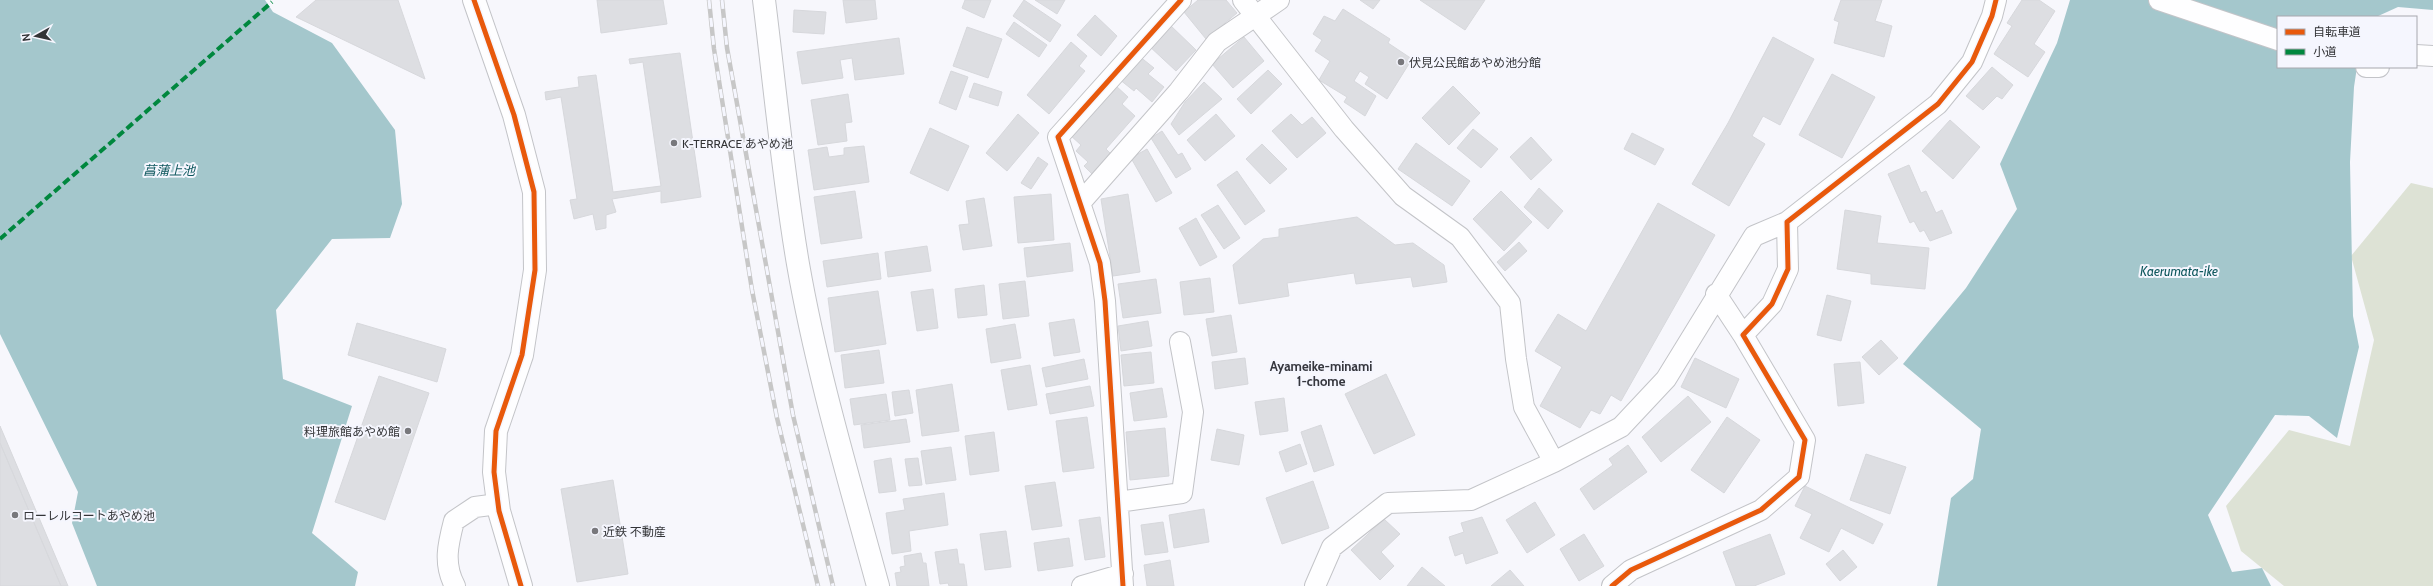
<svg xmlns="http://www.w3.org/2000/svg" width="2433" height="586" viewBox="0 0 2433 586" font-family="Cabin,'Noto Sans JP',sans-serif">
  <rect width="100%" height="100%" fill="#f7f7fc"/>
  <path fill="#dde2d5" d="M 2411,183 L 2433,188 L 2433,586 L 2284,586 L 2241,551 L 2226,506 L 2289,430 L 2350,446 L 2374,340 L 2351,256 Z"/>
  <path fill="#a4c7cc" d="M 0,0 L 265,0 L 273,12 L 332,43 L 395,130 L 402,204 L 390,238 L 332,239 L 276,310 L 283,379 L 352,406 L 312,533 L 358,572 L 355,586 L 97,586 L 72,523 L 78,492 L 0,334 Z
    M 2070,0 L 2433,0 L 2433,10 L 2398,7 L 2376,17 L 2278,17 L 2278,67 L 2357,67 L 2354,87 L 2350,162 L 2353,316 L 2359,347 L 2337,438 L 2309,416 L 2275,415 L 2208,515 L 2232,572 L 2262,568 L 2271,586 L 1937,586 L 1951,498 L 1973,479 L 1981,429 L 1903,364 L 1966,288 L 2017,209 L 2000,164 L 2057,43 Z"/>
  <path fill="#dddee2" stroke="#d7d8dc" d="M 316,0 L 398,0 L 425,79 L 296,17 Z
    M 597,0 L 663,0 L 667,24 L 601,33 Z
    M 843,0 L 875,0 L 877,19 L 846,23 Z
    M 965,0 L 991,0 L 984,18 L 962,8 Z
    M 1024,0 L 1061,25 L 1050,42 L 1013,16 Z
    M 1035,0 L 1065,0 L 1057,14 Z
    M 1198,0 L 1226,0 L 1237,13 L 1206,39 L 1184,12 Z
    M 1360,0 L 1380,0 L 1373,9 Z
    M 1420,0 L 1485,0 L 1465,30 Z
    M 1841,0 L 1882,0 L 1875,21 L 1892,26 L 1884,57 L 1834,43 L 1839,22 L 1834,20 Z
    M 2022,0 L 2039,0 L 2055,11 L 2034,44 L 2045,52 L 2028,77 L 1994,54 L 2012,26 L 2007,23 Z
    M 1343,9 L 1390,39 L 1388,43 L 1412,59 L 1387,99 L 1365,84 L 1369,77 L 1360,71 L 1354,81 L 1376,96 L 1365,116 L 1344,102 L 1347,97 L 1319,80 L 1330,61 L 1315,51 L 1322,40 L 1313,34 L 1324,16 L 1335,21 Z
    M 794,10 L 826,12 L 824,34 L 793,32 Z
    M 1095,15 L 1117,36 L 1101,56 L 1077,35 Z
    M 1014,22 L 1047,45 L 1039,57 L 1006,34 Z
    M 1169,24 L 1196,50 L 1176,71 L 1148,45 Z
    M 967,27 L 1002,39 L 988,78 L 953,66 Z
    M 1244,37 L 1264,61 L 1233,88 L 1212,64 Z
    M 1773,37 L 1814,59 L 1780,125 L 1763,116 L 1752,136 L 1765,144 L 1729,206 L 1692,184 L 1728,123 Z
    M 899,38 L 904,74 L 855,80 L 852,58 L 840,60 L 843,78 L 802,84 L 797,52 Z
    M 1071,42 L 1087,56 L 1079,66 L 1085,71 L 1049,114 L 1027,95 Z
    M 680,53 L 701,197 L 661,203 L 661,191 L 612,199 L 616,212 L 606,215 L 606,228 L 596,230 L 593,214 L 574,219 L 570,200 L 577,199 L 561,97 L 546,100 L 545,92 L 579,87 L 578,77 L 596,75 L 613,192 L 661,186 L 643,62 L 630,64 L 629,59 Z
    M 1139,56 L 1154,68 L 1148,74 L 1164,87 L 1152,102 L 1136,88 L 1134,91 L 1119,79 Z
    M 1992,67 L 2013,85 L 2002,99 L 1997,96 L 1983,110 L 1966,96 Z
    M 1268,70 L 1282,84 L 1251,114 L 1237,99 Z
    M 951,71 L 968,77 L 956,110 L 939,103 Z
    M 1832,74 L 1875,97 L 1842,158 L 1799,135 Z
    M 1204,82 L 1222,99 L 1179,135 L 1171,124 L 1185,102 Z
    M 974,83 L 1002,92 L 998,106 L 969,97 Z
    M 1115,85 L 1128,97 L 1122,104 L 1135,116 L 1106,149 L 1111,154 L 1092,174 L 1084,166 L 1088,162 L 1076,151 L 1081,145 L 1070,135 Z
    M 1453,86 L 1480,113 L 1449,145 L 1422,118 Z
    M 848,94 L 852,122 L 845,123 L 847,141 L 818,145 L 811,100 Z
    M 1018,114 L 1039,133 L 1007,171 L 986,153 Z
    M 1216,114 L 1235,136 L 1205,161 L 1187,140 Z
    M 1291,114 L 1302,125 L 1312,117 L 1326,133 L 1297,158 L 1272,131 Z
    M 1950,120 L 1980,147 L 1953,179 L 1922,151 Z
    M 930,128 L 969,146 L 948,191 L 910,173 Z
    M 1473,129 L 1498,149 L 1481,168 L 1457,148 Z
    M 1162,131 L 1178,155 L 1182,153 L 1191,169 L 1176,178 L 1151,138 Z
    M 1632,133 L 1664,149 L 1655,165 L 1624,149 Z
    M 1531,137 L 1552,160 L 1531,180 L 1510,157 Z
    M 1416,143 L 1470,181 L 1452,206 L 1398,169 Z
    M 1262,144 L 1287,169 L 1270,184 L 1246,159 Z
    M 864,146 L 869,182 L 814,190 L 808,150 L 827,147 L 829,157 L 844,155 L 844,148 Z
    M 1147,149 L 1172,193 L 1156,202 L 1131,158 Z
    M 1038,157 L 1048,164 L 1031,189 L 1021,183 Z
    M 1909,165 L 1921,193 L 1926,191 L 1936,213 L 1942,210 L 1952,233 L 1930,241 L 1924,230 L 1920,232 L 1914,221 L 1910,223 L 1888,174 Z
    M 1237,171 L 1265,211 L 1245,225 L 1217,185 Z
    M 1539,188 L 1563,211 L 1548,229 L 1524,207 Z
    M 855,191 L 862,238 L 821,244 L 814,197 Z
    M 1501,191 L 1532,222 L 1504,251 L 1473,219 Z
    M 1051,194 L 1054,240 L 1018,243 L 1014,197 Z
    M 1128,194 L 1140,272 L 1113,276 L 1101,199 Z
    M 984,198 L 992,246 L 963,250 L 959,225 L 969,224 L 966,201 Z
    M 1658,203 L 1715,235 L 1621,401 L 1611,395 L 1600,414 L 1591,410 L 1580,428 L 1540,406 L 1562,367 L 1535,351 L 1558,314 L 1586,331 Z
    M 1218,205 L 1240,238 L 1224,249 L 1201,215 Z
    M 1845,210 L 1881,216 L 1877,243 L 1929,248 L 1925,289 L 1871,284 L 1871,274 L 1837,269 Z
    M 1357,217 L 1395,245 L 1413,243 L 1444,265 L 1447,282 L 1413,287 L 1411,277 L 1356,284 L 1354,273 L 1287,283 L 1289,296 L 1239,304 L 1233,265 L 1263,239 L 1279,237 L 1279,229 Z
    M 1196,218 L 1217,257 L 1200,266 L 1179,228 Z
    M 1519,242 L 1527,251 L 1505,271 L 1497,262 Z
    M 1070,243 L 1073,271 L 1027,277 L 1024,248 Z
    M 927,246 L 931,271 L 888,277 L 885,252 Z
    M 878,253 L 881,279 L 827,287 L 823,261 Z
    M 1210,278 L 1214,312 L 1184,315 L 1180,282 Z
    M 1156,279 L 1161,313 L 1123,318 L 1118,284 Z
    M 1025,281 L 1029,316 L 1003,319 L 999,284 Z
    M 984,285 L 987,315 L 958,318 L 955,289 Z
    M 933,289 L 938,328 L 917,331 L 911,292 Z
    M 878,291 L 886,344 L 835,352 L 828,298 Z
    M 1827,295 L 1851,301 L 1841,341 L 1817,335 Z
    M 1231,315 L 1237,352 L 1212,356 L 1206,319 Z
    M 1074,319 L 1080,352 L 1054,356 L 1049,323 Z
    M 1148,321 L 1152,346 L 1121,351 L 1118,326 Z
    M 357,323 L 446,349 L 437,382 L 348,355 Z
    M 1015,324 L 1021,358 L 991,363 L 986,329 Z
    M 1881,340 L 1898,358 L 1879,375 L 1862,357 Z
    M 879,350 L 884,383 L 845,388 L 841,355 Z
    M 1151,352 L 1154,383 L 1124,386 L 1121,355 Z
    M 1245,358 L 1248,384 L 1215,389 L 1212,362 Z
    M 1695,358 L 1739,379 L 1726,408 L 1681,387 Z
    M 1084,359 L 1088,379 L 1046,387 L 1042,368 Z
    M 1860,362 L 1864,403 L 1838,406 L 1834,364 Z
    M 1030,365 L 1037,405 L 1008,410 L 1001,370 Z
    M 1386,374 L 1415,435 L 1374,454 L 1345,394 Z
    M 379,376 L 429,393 L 385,520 L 335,502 Z
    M 952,384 L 959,431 L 922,436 L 916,390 Z
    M 1090,386 L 1094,406 L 1050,414 L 1046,394 Z
    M 1162,388 L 1167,417 L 1134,421 L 1130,393 Z
    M 909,390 L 913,413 L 895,416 L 892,392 Z
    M 886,394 L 890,420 L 854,425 L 850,399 Z
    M 1688,396 L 1711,422 L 1661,462 L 1642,437 Z
    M 1284,398 L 1288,431 L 1260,435 L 1255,402 Z
    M 1087,417 L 1094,468 L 1063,472 L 1056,421 Z
    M 1727,417 L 1760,440 L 1724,493 L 1691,470 Z
    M 906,419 L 910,442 L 864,448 L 861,425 Z
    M 1321,425 L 1334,465 L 1314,472 L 1301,432 Z
    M 0,426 L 68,586 L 61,586 L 0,443 Z
    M 1165,428 L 1169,476 L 1130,480 L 1126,432 Z
    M 1217,429 L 1244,435 L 1239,465 L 1211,460 Z
    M 994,432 L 999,471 L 970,475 L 965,436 Z
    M 0,443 L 61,586 L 0,586 Z
    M 1300,444 L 1307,464 L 1286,472 L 1279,452 Z
    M 1628,445 L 1647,472 L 1594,510 L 1580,489 L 1613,465 L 1609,459 Z
    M 951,447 L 956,480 L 926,484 L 921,451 Z
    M 1866,454 L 1906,467 L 1890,514 L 1850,500 Z
    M 891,458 L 896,491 L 879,493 L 874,461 Z
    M 918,458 L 922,485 L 909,486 L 905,459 Z
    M 613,480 L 628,574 L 577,582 L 561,489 Z
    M 1313,481 L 1329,528 L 1282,544 L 1266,498 Z
    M 1055,482 L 1062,526 L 1032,530 L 1025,486 Z
    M 1805,486 L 1883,524 L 1873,544 L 1841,528 L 1829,552 L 1800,538 L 1812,514 L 1795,506 Z
    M 944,493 L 948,525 L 909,531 L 911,551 L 892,554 L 886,513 L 905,510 L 903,499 Z
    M 1535,502 L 1555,535 L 1527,553 L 1506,520 Z
    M 1204,509 L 1209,542 L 1174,548 L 1169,515 Z
    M 1100,517 L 1105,557 L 1085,560 L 1079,520 Z
    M 1482,517 L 1498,553 L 1466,564 L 1463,553 L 1455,556 L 1449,537 L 1464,532 L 1461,523 Z
    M 1384,519 L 1400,534 L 1381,552 L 1394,566 L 1380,580 L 1351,550 Z
    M 1163,522 L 1168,552 L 1145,555 L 1141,525 Z
    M 1006,531 L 1011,567 L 985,570 L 980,534 Z
    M 1584,534 L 1604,566 L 1579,581 L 1560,549 Z
    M 1770,534 L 1785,574 L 1754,586 L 1736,586 L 1723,552 Z
    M 1069,538 L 1073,566 L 1038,571 L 1034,543 Z
    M 957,549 L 959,564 L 964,564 L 967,586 L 949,586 L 948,583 L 940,584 L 935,552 Z
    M 1843,550 L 1857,567 L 1840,581 L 1826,564 Z
    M 921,553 L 923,563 L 926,563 L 929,586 L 897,586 L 895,573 L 901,572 L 900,567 L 905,566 L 904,556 Z
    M 1170,560 L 1174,586 L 1147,586 L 1144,565 Z
    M 1422,567 L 1445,586 L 1407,586 Z
    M 1510,570 L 1524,586 L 1491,586 Z"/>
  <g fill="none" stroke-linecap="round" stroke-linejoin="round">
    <defs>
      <path id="minor" d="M 1243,0 L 1344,129 L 1403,196 L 1460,237 L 1510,303 L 1516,359 L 1524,407 L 1554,462
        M 2159,0 L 2278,40
        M 2416,55 L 2433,56
        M 2366,67 L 2379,67
        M 1081,202 L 1179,91 L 1217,42 L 1279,0
        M 1716,294 L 1743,335
        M 1118,502 L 1182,493 L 1193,412 L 1180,342
        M 455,586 C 443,564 448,544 454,521 L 475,507 L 498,504
        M 1082,586 L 1123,574
        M 1123,586 L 1105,301 L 1100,263 L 1058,137 L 1181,0
        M 1315,586 L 1332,547 L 1388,503 L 1471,500 L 1554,462 L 1621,427 L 1666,379 L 1754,236 L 1787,222
        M 1612,586 L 1631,570 L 1761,510 L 1799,477 L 1805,440 L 1743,335 L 1772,304 L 1788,269 L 1787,222 L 1938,104 L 1972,62 L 1992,16 L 1996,0"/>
      <path id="tertiary" d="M 474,0 L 514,115 L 534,192 L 535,270 L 522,355 L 496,431 L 494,472 L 499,511 L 521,586
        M 764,0 C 775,88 783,176 798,264 C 817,373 849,479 878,586"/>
    </defs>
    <use href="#minor" stroke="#c3c4c8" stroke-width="22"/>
    <use href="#tertiary" stroke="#c3c4c8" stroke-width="24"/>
    <use href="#minor" stroke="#fefeff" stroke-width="20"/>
    <use href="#tertiary" stroke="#fefeff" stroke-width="22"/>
    <defs>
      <path id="rail" d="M 709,0 L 714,49 L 752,290 L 777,418 L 818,586
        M 722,0 L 727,48 L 793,415 L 833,586"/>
    </defs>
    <use href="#rail" stroke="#c7c7c7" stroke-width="4.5"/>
    <use href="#rail" stroke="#f5f6fe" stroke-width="3" stroke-dasharray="9" stroke-linecap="butt"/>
    <path stroke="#00873e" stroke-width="4" stroke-dasharray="8 4" stroke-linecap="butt" d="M 0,239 L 272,2"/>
    <defs>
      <path id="cycleway" d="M 474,0 L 514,115 L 534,192 L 535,270 L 522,355 L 496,431 L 494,472 L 499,511 L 521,586
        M 1123,586 L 1105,301 L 1100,263 L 1058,137 L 1181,0
        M 1612,586 L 1631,570 L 1761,510 L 1799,477 L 1805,440 L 1743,335 L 1772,304 L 1788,269 L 1787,222 L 1938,104 L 1972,62 L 1992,16 L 1996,0"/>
    </defs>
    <use href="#cycleway" stroke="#f5f6fe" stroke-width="8"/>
    <use href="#cycleway" stroke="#e8590c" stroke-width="5"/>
  </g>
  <g fill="#78787c" stroke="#f5f6fe" stroke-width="1.5">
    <circle cx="1401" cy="62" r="4"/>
    <circle cx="674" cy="143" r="4"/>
    <circle cx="408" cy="431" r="4"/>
    <circle cx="15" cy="515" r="4"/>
    <circle cx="595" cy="531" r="4"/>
  </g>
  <g text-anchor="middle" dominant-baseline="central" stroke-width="4" stroke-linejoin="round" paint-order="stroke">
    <g font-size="12" fill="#333437" stroke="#f5f6fe" text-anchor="start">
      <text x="1409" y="62">伏見公民館あやめ池分館</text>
      <text x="682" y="143">K-TERRACE あやめ池</text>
      <text x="400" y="431" text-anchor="end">料理旅館あやめ館</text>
      <text x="23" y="515">ローレルコートあやめ池</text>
      <text x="603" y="531">近鉄 不動産</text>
    </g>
    <g font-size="13" font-style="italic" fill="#0e575d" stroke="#f5f6fe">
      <text x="169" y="170">菖蒲上池</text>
      <text x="2179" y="271">Kaerumata-ike</text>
    </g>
    <g font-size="13" font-weight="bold" fill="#36373e" stroke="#f5f6fe">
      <text x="1321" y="366">Ayameike-minami<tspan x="1321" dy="15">1-chome</tspan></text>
    </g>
  </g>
  <rect x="2277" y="16" width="140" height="52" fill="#f5f6fe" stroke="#a7a8ae"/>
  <rect x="2285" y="29" width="20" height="6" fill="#e8590c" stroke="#a7a8ae"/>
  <text x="2313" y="36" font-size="12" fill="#333437">自転車道</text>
  <rect x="2285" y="49" width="20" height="6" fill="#00873e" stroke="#a7a8ae"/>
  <text x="2313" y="56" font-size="12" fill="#333437">小道</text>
  <g transform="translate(36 36) rotate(262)" stroke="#f5f6fe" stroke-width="3" paint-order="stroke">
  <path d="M0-3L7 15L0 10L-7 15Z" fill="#333437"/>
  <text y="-6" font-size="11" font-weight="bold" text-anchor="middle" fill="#333437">N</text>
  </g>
</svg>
